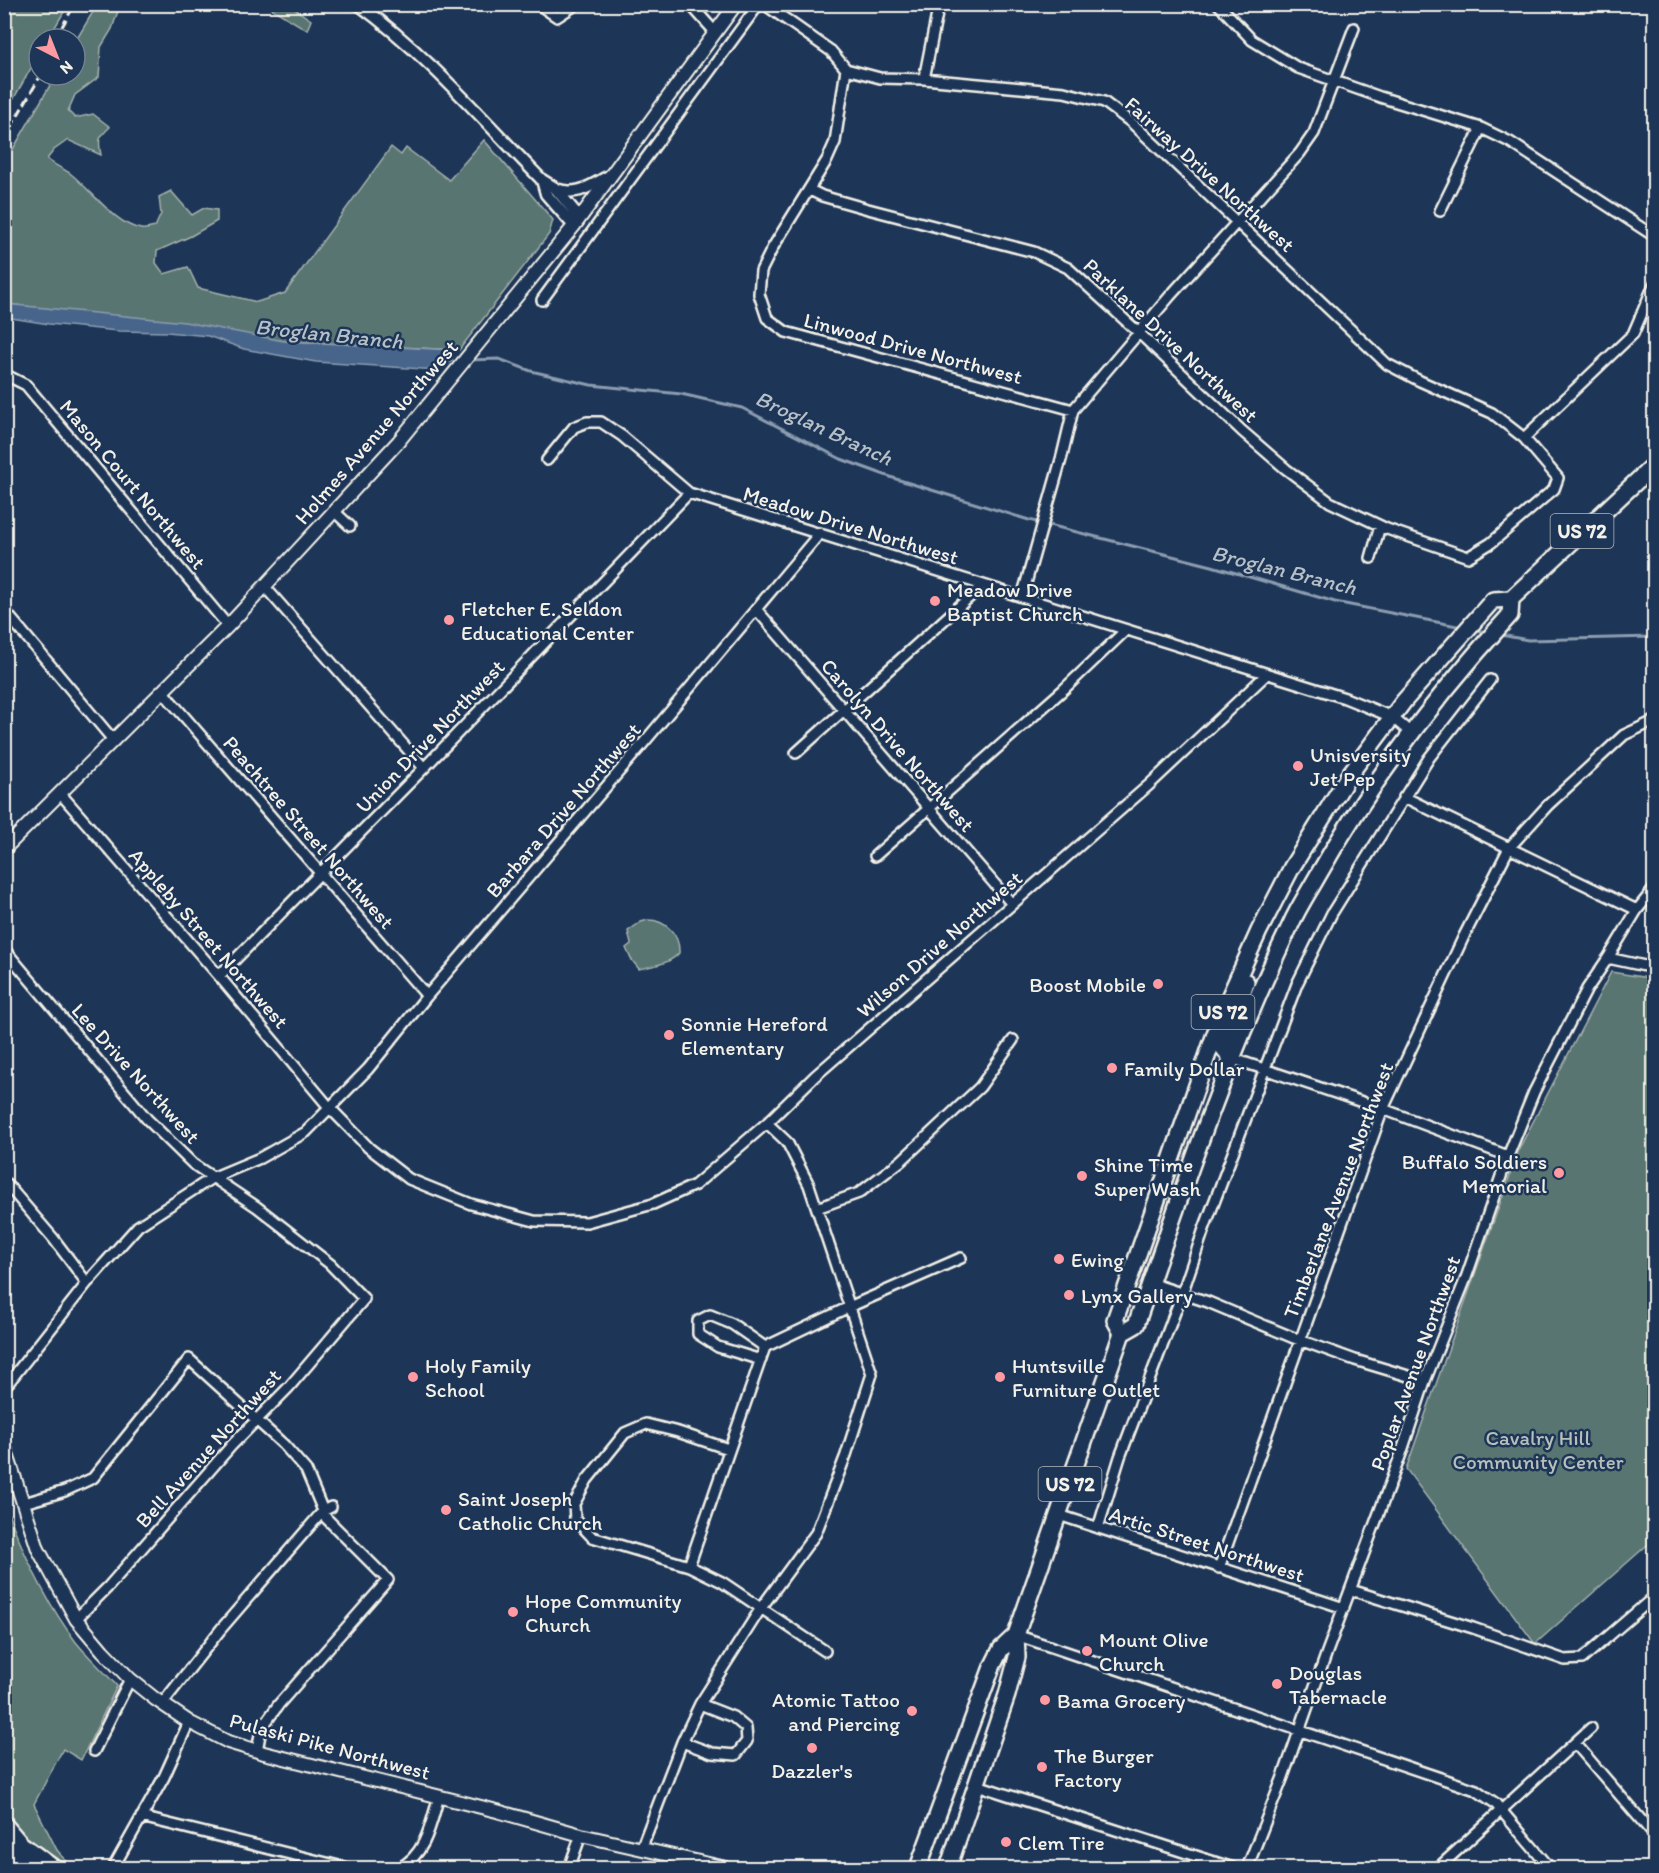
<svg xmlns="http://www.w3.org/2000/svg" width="1659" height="1873" viewBox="0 0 1659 1873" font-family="Itim,sans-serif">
  <rect width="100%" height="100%" fill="#1d3557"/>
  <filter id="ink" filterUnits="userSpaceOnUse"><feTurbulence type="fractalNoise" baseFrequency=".0167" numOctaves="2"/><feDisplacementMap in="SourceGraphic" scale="12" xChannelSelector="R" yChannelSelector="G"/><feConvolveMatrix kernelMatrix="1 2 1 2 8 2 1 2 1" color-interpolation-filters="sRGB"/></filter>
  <g filter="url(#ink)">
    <path fill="#587472" stroke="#a6b2ad" stroke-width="1.5" d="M 5,5 L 68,5 L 48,39 L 39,39 L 39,54 L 5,114 Z
      M 97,5 L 120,5 L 112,29 L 101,47 L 99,77 L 75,95 L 68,111 L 75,118 L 93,114 L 110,127 C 98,138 98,140 101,155 L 68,140 L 54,150 L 47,159 C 55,166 63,168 71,174 C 91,190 116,225 141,229 C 145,230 151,228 155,227 L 161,214 L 159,197 L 171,191 L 192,215 L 204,208 L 217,210 L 217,221 L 191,236 L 157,251 L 156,263 L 164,274 L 188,267 L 198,288 L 257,302 L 285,293 L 391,147 L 401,155 L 406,148 L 449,180 L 484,140 L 553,220 L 549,234 L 459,350 L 284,341 L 78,312 L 5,304 L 5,163 L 56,75 L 75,75 L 75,42 Z
      M 266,5 L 289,5 L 311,20 L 307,30 Z
      M 648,920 C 666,920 680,935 679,953 C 670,964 652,966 639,969 L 631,959 L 626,948 L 631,944 L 628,931 L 641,922 Z
      M 1611,972 L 1654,979 L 1654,1539 L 1535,1644 L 1406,1469 L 1520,1147 Z
      M 4,1502 C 22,1551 44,1600 76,1642 C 88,1657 104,1671 117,1686 L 81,1760 L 63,1749 L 34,1804 L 57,1850 L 72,1868 C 45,1852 21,1839 5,1812 Z"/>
    <path fill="#46658b" stroke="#8c9db0" stroke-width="1.5" d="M 5,304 L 185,322 L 284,341 L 453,350 L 452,361 L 438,370 L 316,362 L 244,349 L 208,336 L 167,332 L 118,331 L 49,324 L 5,317 Z"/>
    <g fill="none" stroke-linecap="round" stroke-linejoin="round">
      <path stroke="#8c9db0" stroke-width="3" d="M 469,360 L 499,359 L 531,371 L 591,385 L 681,394 L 742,408 L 841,459 L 896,479 L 1029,520 L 1212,566 L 1335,602 L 1462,627
        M 1474,630 L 1488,632
        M 1501,635 L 1528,640 L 1654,637"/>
      <defs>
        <path id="minor" d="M 538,4 L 557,17 L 577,4
          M 690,4 L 715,32
          M 764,4 L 831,51 L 846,69 L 880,78 L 924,79 L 1064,92 L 1104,102 L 1132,123 L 1387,364 L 1420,381 L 1492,413 L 1524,438 L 1558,478 L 1554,489 L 1491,543 L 1468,557 L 1387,529 L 1330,502 L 1286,469 L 1242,431 L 1138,332 L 1068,268 L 1034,252 L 868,209 L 822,196 L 810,190
          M 1218,4 L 1252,40 L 1298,68 L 1380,97 L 1481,128 L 1510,142 L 1654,236
          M 846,69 L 835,142 L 827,160 L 773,247 L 761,271 L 759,294 L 767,318 L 786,332 L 1073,410
          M 924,79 L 939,4
          M 1440,211 L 1481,128
          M 542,300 L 759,4
          M 4,381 L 10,377 L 26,385 L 228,626
          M 1524,438 L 1633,334 L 1654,285
          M 547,460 L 574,427 L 587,422 L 601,422 L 622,436 L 689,493 L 1345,698 L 1392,717 L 1412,734
          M 335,512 L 350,526
          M 1371,558 L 1380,526
          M 265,587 L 424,768
          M 1022,597 L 1062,456 L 1073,410 L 1170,296 L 1300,153 L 1314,133 L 1354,28
          M 756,609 L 1012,904
          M 4,610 L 114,741
          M 163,692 L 427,996
          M 796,753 L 983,585
          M 60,793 L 219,976 L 329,1107 L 369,1148 L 409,1179 L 471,1204 L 534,1221 L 587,1222 L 653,1204 L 695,1185 L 767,1123 L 815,1076 L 1149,785 L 1267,674
          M 1404,797 L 1637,910
          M 875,856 L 1063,690 L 1126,630
          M 4,949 L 147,1119 L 193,1164 L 257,1207 L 330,1264 L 364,1299 L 289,1387 L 232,1445 L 108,1587 L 76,1619
          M 1608,958 L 1654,968
          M 219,976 L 424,768 L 689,493
          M 1231,1058 L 1383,1109 L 1508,1156
          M 4,1181 L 53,1238 L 87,1283
          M 817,1208 L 859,1193 L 901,1161 L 980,1087 L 1013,1040
          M 1150,1283 L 1208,1302 L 1294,1338 L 1355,1360 L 1425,1381
          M 761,1360 L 718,1347 L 698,1334 L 698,1321 L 710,1315 L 732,1324 L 765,1347
          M 4,1385 L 9,1382 L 87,1283 L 138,1226 L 212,1178 L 260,1158 L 306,1132 L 368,1069 L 427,996 L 641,746 L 820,533
          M 728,1449 L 678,1432 L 646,1424 L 625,1433 L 587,1480 L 574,1504 L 575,1519 L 592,1537 L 689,1566 L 722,1582 L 825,1651
          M 24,1503 L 65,1491 L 93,1478 L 189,1359 L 284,1445 L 306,1470 L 326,1518 L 388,1580 L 279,1704 L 261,1729 L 257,1751
          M 1059,1515 L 1344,1608
          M 1098,1528 L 1120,1457 L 1182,1294 L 1204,1229 L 1297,984 L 1332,913 L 1429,758 L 1490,680
          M 689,1566 L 765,1347 L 849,1307 L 961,1258
          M 1219,1568 L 1383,1109 L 1464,936 L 1509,848 L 1548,805 L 1624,735 L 1654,721
          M 1351,1590 L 1473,1628 L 1565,1660 L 1582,1659 L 1654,1597
          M 1016,1635 L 1476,1790 L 1495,1803 L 1550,1868
          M 162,1704 L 221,1629 L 323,1511 L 331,1507
          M 682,1742 L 712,1753 L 736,1755 L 747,1741 L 746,1728 L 733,1717 L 700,1704
          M 1575,1743 L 1654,1835
          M 94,1751 L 130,1679
          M 977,1785 L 1233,1868
          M 141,1817 L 347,1868
          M 641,1849 L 682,1742 L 700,1704 L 761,1608 L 816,1533 L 846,1455 L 872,1374 L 809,1185 L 787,1142 L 767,1123
          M 113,1868 L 164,1777 L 189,1722
          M 399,1868 C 426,1855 431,1823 439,1796
          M 569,1868 L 581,1835
          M 1247,1868 L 1283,1777 L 1327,1652 L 1401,1454 L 1425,1381 L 1466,1278 L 1508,1156 L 1534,1092 L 1587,989 L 1608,958 L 1637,910 L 1654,889
          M 1438,1868 L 1591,1728"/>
        <path id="tertiary" d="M 358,4 C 427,54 483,120 542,180 L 555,188 L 580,218
          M 542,180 L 546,194 L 574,226
          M 556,189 C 578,197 591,185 611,175"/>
        <path id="secondary" d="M 4,849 L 228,626 L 398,442 L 574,226 L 736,4
          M 4,1445 L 38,1549 L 76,1619 L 103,1651 L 130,1679 L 155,1699 L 189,1722 L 228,1742 L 264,1753 L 497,1811 L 581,1835 L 726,1868"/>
        <path id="trunk" d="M 1231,1058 L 1224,1049 L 1246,982
          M 1122,1333 L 1115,1320 L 1223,1011 L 1259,931 L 1292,867 L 1349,775 L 1404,701 L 1493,600 L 1511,599 L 1654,465
          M 918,1868 L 992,1667 L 1001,1649 L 1016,1635
          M 948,1868 L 1007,1695 L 1017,1657 L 1016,1635 L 1122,1333 L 1136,1325 C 1182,1190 1228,1054 1291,924 C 1298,908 1308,893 1317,877 C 1370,783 1437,695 1510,615 L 1511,599"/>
        <path id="motorway" d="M 4,1825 L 20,1844 L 53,1868
          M 4,1851 L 37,1866"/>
      </defs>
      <use href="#minor" stroke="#f4f1e8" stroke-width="14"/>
      <use href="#tertiary" stroke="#f4f1e8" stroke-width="15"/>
      <use href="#secondary" stroke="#f4f1e8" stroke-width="16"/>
      <use href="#trunk" stroke="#f4f1e8" stroke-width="20"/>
      <use href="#motorway" stroke="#f4f1e8" stroke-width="21"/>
      <use href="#minor" stroke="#1d3557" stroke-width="9"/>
      <use href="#tertiary" stroke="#1d3557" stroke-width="10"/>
      <use href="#secondary" stroke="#1d3557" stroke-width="12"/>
      <use href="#trunk" stroke="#1d3557" stroke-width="15"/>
      <use href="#motorway" stroke="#1d3557" stroke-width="16"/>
      <path stroke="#f4f1e8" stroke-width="3" stroke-dasharray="9 4.5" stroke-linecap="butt" d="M 55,39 L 75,4
        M 4,139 L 41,75"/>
    </g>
  </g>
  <g fill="#ff9aa2" stroke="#1d3557" stroke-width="2">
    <circle cx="935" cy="601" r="6"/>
    <circle cx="449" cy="620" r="6"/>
    <circle cx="1298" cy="766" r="6"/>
    <circle cx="1158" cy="984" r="6"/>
    <circle cx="669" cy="1035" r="6"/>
    <circle cx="1112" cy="1068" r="6"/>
    <circle cx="1559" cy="1173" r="6"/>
    <circle cx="1082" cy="1176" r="6"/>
    <circle cx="1059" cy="1259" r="6"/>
    <circle cx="1069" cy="1295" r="6"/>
    <circle cx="413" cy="1377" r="6"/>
    <circle cx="1000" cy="1377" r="6"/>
    <circle cx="446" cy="1510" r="6"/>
    <circle cx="513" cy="1612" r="6"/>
    <circle cx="1087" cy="1651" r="6"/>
    <circle cx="1277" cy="1684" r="6"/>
    <circle cx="1045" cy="1700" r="6"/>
    <circle cx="912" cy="1711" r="6"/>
    <circle cx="812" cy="1748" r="6"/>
    <circle cx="1042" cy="1767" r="6"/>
    <circle cx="1006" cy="1842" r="6"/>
  </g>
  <g text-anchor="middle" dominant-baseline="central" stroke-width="5" stroke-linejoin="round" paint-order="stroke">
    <g fill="#1d3557" stroke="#b4b9bc" stroke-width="1.5">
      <rect x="1550.5" y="514" width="63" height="34" rx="4.5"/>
      <rect x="1191.5" y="995" width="63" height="34" rx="4.5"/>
      <rect x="1038.5" y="1467" width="63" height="34" rx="4.5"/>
    </g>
    <g font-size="20" font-weight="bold" fill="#f4f1e8">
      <text x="1582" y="531">US 72</text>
      <text x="1223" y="1012">US 72</text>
      <text x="1070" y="1484">US 72</text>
    </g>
    <g font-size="21" fill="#f4f1e8" stroke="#1d3557">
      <text transform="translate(1210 174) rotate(42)">Fairway Drive Northwest</text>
      <text transform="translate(1171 340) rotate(43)">Parklane Drive Northwest</text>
      <text transform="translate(913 348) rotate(15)">Linwood Drive Northwest</text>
      <text transform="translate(376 432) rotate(-49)">Holmes Avenue Northwest</text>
      <text transform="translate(133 484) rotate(50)">Mason Court Northwest</text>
      <text transform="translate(851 525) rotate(17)">Meadow Drive Northwest</text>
      <text transform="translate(430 736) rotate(-46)">Union Drive Northwest</text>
      <text transform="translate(898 745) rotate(49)">Carolyn Drive Northwest</text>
      <text transform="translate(563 810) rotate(-49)">Barbara Drive Northwest</text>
      <text transform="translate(309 832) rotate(49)">Peachtree Street Northwest</text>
      <text transform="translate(209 938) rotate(49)">Appleby Street Northwest</text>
      <text transform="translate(939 944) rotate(-41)">Wilson Drive Northwest</text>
      <text transform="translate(136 1073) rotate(48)">Lee Drive Northwest</text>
      <text transform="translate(1338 1190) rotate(-69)">Timberlane Avenue Northwest</text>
      <text transform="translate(1415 1363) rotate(-70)">Poplar Avenue Northwest</text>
      <text transform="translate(208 1448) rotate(-48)">Bell Avenue Northwest</text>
      <text transform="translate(1207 1544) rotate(18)">Artic Street Northwest</text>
      <text transform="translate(330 1746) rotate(15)">Pulaski Pike Northwest</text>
    </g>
    <g font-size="21" fill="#f4f1e8" stroke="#1d3557" text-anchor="start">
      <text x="947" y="589">Meadow Drive<tspan x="947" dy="24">Baptist Church</tspan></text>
      <text x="461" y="608">Fletcher E. Seldon<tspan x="461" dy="24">Educational Center</tspan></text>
      <text x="1310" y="754">Unisversity<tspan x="1310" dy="24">Jet Pep</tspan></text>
      <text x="1146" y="984" text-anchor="end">Boost Mobile</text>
      <text x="681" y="1023">Sonnie Hereford<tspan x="681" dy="24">Elementary</tspan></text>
      <text x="1124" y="1068">Family Dollar</text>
      <text x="1547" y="1161" text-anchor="end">Buffalo Soldiers<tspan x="1547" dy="24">Memorial</tspan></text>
      <text x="1094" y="1164">Shine Time<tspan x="1094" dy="24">Super Wash</tspan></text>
      <text x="1071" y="1259">Ewing</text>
      <text x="1081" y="1295">Lynx Gallery</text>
      <text x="425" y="1365">Holy Family<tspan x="425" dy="24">School</tspan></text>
      <text x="1012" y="1365">Huntsville<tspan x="1012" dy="24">Furniture Outlet</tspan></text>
      <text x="458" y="1498">Saint Joseph<tspan x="458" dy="24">Catholic Church</tspan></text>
      <text x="525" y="1600">Hope Community<tspan x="525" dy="24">Church</tspan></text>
      <text x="1099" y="1639">Mount Olive<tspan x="1099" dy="24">Church</tspan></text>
      <text x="1289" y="1672">Douglas<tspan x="1289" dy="24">Tabernacle</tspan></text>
      <text x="900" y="1699" text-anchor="end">Atomic Tattoo<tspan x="900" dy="24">and Piercing</tspan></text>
      <text x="1057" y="1700">Bama Grocery</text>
      <text x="1054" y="1755">The Burger<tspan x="1054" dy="24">Factory</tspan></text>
      <text x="812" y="1770" text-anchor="middle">Dazzler's</text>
      <text x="1018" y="1842">Clem Tire</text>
    </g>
    <g font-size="21" fill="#b6bfb9" stroke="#1d3557">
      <text x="1538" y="1437">Cavalry Hill<tspan x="1538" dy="24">Community Center</tspan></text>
    </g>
    <g font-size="22" font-style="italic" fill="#b7c0c7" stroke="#1d3557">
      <text transform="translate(329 334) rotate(6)">Broglan Branch</text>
      <text transform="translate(824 428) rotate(25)">Broglan Branch</text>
      <text transform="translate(1284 570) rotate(14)">Broglan Branch</text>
    </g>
  </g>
  <rect width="1659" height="1873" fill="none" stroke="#1d3557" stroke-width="24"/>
  <rect x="12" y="12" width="1635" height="1849" fill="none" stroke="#f4f1e8" stroke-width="2" filter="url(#ink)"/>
  <g transform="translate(57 57) rotate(138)"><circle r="28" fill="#1d3557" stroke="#738091" stroke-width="1.5"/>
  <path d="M0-4.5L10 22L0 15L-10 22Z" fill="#ff9aa2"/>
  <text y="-9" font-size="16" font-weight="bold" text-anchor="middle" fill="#f4f1e8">N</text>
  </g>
</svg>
